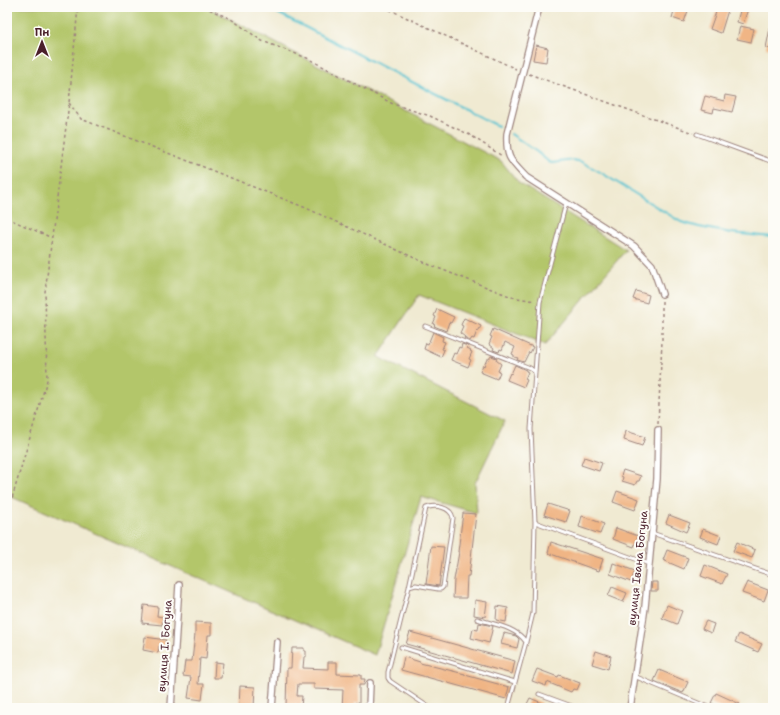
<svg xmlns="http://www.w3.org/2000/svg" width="780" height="715" viewBox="0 0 780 715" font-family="'Shantell Sans',sans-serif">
  <rect width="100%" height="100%" fill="#fdfcf7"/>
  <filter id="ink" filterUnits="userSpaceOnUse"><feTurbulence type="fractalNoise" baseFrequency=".025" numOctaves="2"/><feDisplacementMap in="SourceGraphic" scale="8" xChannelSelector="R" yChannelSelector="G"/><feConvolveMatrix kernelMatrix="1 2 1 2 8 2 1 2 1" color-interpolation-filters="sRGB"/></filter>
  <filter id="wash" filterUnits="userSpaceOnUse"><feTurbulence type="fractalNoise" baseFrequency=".012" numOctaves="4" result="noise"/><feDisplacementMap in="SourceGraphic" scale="16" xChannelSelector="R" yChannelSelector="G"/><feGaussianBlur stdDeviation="0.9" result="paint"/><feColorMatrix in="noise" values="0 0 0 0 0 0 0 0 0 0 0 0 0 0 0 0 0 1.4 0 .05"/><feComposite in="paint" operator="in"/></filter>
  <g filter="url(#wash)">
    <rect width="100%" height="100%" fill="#f0ead2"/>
    <path fill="#b3c66a" stroke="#7e724a" d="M 7,7 L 207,7 L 501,161 L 519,183 L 626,250 L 545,345 L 419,295 L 378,357 L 505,421 L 475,483 L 477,513 L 421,497 L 375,655 L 7,495 Z"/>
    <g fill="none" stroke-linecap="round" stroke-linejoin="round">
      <path stroke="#59c4d3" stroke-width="2" d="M 266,7 L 498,126
        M 511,134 L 537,152 L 549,162 L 552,163 L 573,160 L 582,162 L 600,172 L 681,222 L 699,227 L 731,233 L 773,237"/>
    </g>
    <g id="blocks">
      <path fill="#f0b585" d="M 675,7 L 689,8 L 684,22 L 672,18 Z
        M 705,7 L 729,7 L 721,33 L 710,29 L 716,12 L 705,8 Z
        M 741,7 L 748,9 L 743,24 L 737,22 Z
        M 740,26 L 754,29 L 751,42 L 737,39 Z
        M 770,28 L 773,28 L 773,49 L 766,48 Z
        M 536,45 L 548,48 L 546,62 L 533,60 Z
        M 725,95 L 736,97 L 732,112 L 714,108 L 713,113 L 701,110 L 705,96 L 724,101 Z
        M 636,291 L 649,295 L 647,303 L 633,299 Z
        M 437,309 L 454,317 L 451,323 L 449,322 L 446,331 L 434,326 L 435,325 L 433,324 L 436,317 L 434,316 Z
        M 464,318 L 481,326 L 478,332 L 477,331 L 474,339 L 472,338 L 470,341 L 464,338 L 465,337 L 460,333 L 463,326 L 461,325 Z
        M 493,329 L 533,347 L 530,353 L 529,352 L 524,362 L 517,360 L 518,358 L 514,357 L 514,355 L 512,354 L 515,347 L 505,342 L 502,350 L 500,349 L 499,352 L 493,350 L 494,348 L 489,344 L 492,337 L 490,336 Z
        M 433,332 L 443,337 L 442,341 L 445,342 L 442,349 L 444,350 L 441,357 L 424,349 L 426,343 L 428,344 Z
        M 462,344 L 468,346 L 467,348 L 471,350 L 470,351 L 472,352 L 469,359 L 471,360 L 468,367 L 451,360 L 454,353 L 456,354 L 459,347 L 461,348 Z
        M 491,356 L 497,358 L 496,360 L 501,364 L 498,371 L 500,372 L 497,379 L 480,372 L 483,365 L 484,366 L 487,359 L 489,359 Z
        M 515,365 L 526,370 L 526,371 L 528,372 L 525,379 L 527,380 L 524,387 L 507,380 L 510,373 L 511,374 Z
        M 626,431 L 645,437 L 642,446 L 624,440 Z
        M 584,457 L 602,463 L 599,471 L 581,465 Z
        M 623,470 L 641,476 L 639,481 L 637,481 L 635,485 L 622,481 L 623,477 L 621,476 Z
        M 617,491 L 639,499 L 635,510 L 613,502 Z
        M 548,504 L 570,511 L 566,522 L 544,515 Z
        M 463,513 L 476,514 L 469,576 L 467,576 L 466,598 L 453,598 L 454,580 L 459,552 L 458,552 Z
        M 669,515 L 690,523 L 686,532 L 666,523 Z
        M 582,516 L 604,524 L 600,534 L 579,527 Z
        M 616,528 L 638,536 L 634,547 L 613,539 Z
        M 703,529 L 721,536 L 718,544 L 700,537 Z
        M 551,542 L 603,559 L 599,571 L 548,553 Z
        M 737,542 L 755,550 L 752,558 L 733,551 Z
        M 431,546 L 444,547 L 439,586 L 426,584 Z
        M 667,550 L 688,558 L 684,569 L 663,560 Z
        M 613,563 L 635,571 L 631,582 L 610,574 Z
        M 705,565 L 727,574 L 722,584 L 701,576 Z
        M 652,582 L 658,582 L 658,591 L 651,591 Z
        M 747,582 L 768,590 L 764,601 L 742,593 Z
        M 612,587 L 627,593 L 623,602 L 608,596 Z
        M 475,600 L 487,602 L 485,617 L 474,615 Z
        M 144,605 L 158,607 L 157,616 L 163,617 L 162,625 L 142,623 Z
        M 667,605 L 682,611 L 677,624 L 662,618 Z
        M 497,606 L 508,608 L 506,622 L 496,620 Z
        M 706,621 L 714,624 L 711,633 L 702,629 Z
        M 195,622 L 211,623 L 211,635 L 208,635 L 206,659 L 200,658 L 198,684 L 204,684 L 202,700 L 188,698 L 191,677 L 183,676 L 185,661 L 192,661 L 195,634 Z
        M 479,623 L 493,626 L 489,643 L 471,638 L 473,629 L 478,630 Z
        M 410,632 L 515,661 L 512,674 L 406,644 Z
        M 504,633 L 516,636 L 519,639 L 517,648 L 501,644 Z
        M 739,634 L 762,644 L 758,652 L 735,642 Z
        M 145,637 L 166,640 L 165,647 L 159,646 L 158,653 L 143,650 Z
        M 292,648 L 304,648 L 304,651 L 306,651 L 306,657 L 304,657 L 303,668 L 328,669 L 328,662 L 337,662 L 337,674 L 361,675 L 361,679 L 365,679 L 364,685 L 359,685 L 359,703 L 355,703 L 355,708 L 342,708 L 343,690 L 314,689 L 314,684 L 298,684 L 297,696 L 302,696 L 301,708 L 286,707 L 287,668 L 291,668 Z
        M 596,651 L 611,656 L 608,669 L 592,664 Z
        M 404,657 L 420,662 L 420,663 L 465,674 L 465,675 L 509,687 L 506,699 L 401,670 Z
        M 215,662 L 223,663 L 221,678 L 214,678 Z
        M 537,669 L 558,677 L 559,675 L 580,683 L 577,690 L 573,689 L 571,692 L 547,682 L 546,686 L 532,681 Z
        M 659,670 L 688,682 L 683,693 L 654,681 Z
        M 240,686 L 255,687 L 254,708 L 239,708 Z
        M 716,693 L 740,704 L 738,708 L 722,708 L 711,703 Z
        M 530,698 L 542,703 L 540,708 L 525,708 Z"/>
    </g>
  </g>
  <g filter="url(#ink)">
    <use href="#blocks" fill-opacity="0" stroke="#9d847e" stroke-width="1"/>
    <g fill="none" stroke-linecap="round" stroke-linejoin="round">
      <defs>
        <path id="lane" d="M 697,134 L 773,162
          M 425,326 L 530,368 L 535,372
          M 535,522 L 649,564
          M 652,533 L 773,575
          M 409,587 L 426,508 C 435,504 451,507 453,518 L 443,587 L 441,589 L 438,589 L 416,585 L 409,587 L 388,672 L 388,678 L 390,681 L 430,708
          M 477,619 C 493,624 516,627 526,642
          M 401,647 L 515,682
          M 634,676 L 710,708
          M 539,694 L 577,708
          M 508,708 L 526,642 L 533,613 L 535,522 L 531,429 L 540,302 L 566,203"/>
        <path id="street" d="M 539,7 L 507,134 C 506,158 510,160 526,177 L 634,246 L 652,265 L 662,294
          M 171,708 L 179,585
          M 272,708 L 277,642
          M 369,708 L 370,683
          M 630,708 L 645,607 L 657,479 L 658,430"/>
      </defs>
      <use href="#lane" stroke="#9d847e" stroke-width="5"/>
      <use href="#street" stroke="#9d847e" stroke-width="8"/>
      <path stroke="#9d847e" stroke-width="1.5" stroke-dasharray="3 3" stroke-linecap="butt" d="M 204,7 L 231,19 L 262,41 L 307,58 L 393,104 L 430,116 L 470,135 L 502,156
        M 384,7 L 516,69
        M 529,74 L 693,133
        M 69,103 L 81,119 L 201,166 L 306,208 L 430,265 L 512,297 L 535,301
        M 7,218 L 52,238
        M 658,424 L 662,341 L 662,300
        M 7,587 L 8,581 L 10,505 L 47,380 L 45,292 L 69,103 L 78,7"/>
      <use href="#lane" stroke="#fff" stroke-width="3"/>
      <use href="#street" stroke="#fff" stroke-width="5.5"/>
    </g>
  </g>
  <g text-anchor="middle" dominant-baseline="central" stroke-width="4" stroke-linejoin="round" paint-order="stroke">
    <g font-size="11" fill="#4a1f2b" stroke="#fdfcf7">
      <text transform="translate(638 568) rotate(-84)">вулиця Івана Богуна</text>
      <text transform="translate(165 646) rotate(-86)">вулиця І. Богуна</text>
    </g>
  </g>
  <rect width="780" height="715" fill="none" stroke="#fdfcf7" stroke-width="24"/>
  <g transform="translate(42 42)" stroke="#fdfcf7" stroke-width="3" paint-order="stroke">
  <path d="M0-3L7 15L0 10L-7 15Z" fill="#4a1f2b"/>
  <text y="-6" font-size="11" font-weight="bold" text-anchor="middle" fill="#4a1f2b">Пн</text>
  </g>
</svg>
